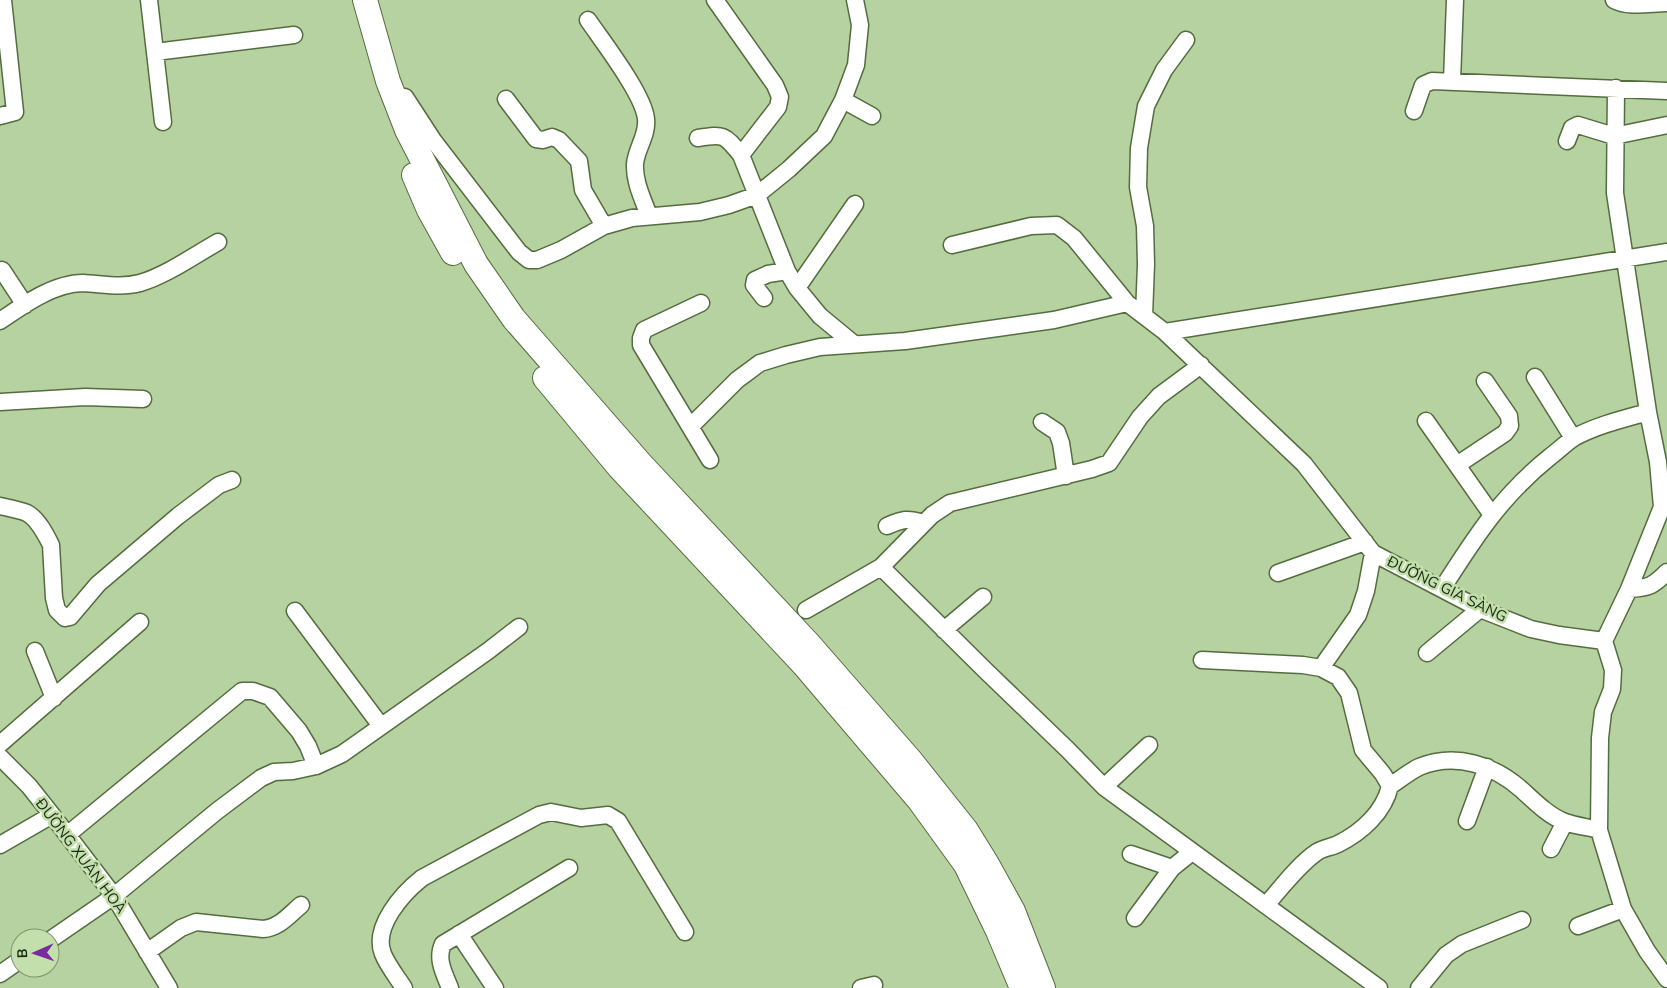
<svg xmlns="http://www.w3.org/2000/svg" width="1667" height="988" viewBox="0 0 1667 988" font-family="'Nunito Sans',sans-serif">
  <rect width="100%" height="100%" fill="#b5d2a0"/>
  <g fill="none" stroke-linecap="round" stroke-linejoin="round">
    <defs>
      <path id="minor" d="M 149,0 L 163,122
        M 715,0 L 775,85 L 780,97 L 778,107 L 741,155 L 787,271 L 797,288 L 820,316 L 854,344
        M 1614,0 C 1628,8 1651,3 1667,3
        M 588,20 C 603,42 644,95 646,119 C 648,135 636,149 635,164 C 634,182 643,199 649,216
        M 155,52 L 294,35
        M 1452,81 L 1455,0
        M 405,97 L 433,140 L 519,252 L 529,260 L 537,260 L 561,250 L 604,226 L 632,218 L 700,212 L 729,205 L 757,195 L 789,169 L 824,136 L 843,100 L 856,65 L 860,25 L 855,0
        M 506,99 L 536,139 L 543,140 L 552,137 L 559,140 L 579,161 L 583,190 L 604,226
        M 843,100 L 872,116
        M 1414,111 L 1423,85 L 1432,81 L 1667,91
        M 0,116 L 15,112 L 3,0
        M 698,138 C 724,134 724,134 741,155
        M 1567,141 L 1572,128 L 1578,125 L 1614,136 L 1667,125
        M 952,245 L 1031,226 L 1057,225 L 1074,238 L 1127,303 L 1165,332 L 1304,464 L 1373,553 L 1480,609 L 1531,629 L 1559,635 L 1604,641 L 1613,670 L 1612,689 L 1603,712 L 1600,738 L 1599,830 L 1623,909 L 1647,951 L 1667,979
        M 2,270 L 25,305
        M 797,288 L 855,204
        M 764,298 L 754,285 L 755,280 L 768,274 L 787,271
        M 701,303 L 644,330 L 641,338 L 641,345 L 710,460
        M 1144,316 L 1146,264 L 1145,226 L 1138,187 L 1139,148 L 1146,106 L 1164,70 L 1186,40
        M 0,321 C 23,305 54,283 83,283 C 103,284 121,288 140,283 C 165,276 195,255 218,242
        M 1165,332 L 1667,252
        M 1535,377 L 1573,438
        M 0,402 L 85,397 L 143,399
        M 1426,421 L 1492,515
        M 1042,422 L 1057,432 L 1061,443 L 1066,476
        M 691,426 L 737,380 L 760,363 L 786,355 L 820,347 L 905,341 L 1054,320 L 1127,303
        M 1457,465 L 1505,433 L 1510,426 L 1509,416 L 1485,381
        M 0,506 C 9,508 19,510 27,513 C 38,519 46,535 51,545 L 54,598 L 57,610 L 65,618 L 70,617 L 98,584 L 178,516 L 219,485 L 232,480
        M 887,526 C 903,519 907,518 924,523
        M 881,567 L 985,670 L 1068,750 L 1104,787 L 1379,988
        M 1278,573 L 1365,542
        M 1442,589 C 1475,537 1502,495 1551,456 C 1559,450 1567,442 1575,437 C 1598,425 1623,419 1648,412
        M 1629,589 C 1649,588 1653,586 1667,572
        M 806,610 L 881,567 L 932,515 L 950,503 L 1092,469 L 1109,463 L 1140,417 L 1159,396 L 1201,365
        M 295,611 L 381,726
        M 944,630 L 983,597
        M 1604,641 L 1629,589 L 1662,507 L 1658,462 L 1648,412 L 1615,193 L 1616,88
        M 35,651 L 54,698
        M 1427,653 L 1480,609
        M 1202,660 L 1303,665 L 1321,668 L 1338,677 L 1349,693 L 1363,750 L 1383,774 L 1390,786 C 1384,812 1362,832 1338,844 C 1332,847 1323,848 1317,852 C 1299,864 1281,888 1266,905
        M 1321,668 L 1358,615 L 1366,591 L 1373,553
        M 0,744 L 140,622
        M 0,757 L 29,786 L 52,815 L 114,896 L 169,988
        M 1390,786 C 1399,780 1409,772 1419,767 C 1456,752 1494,765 1522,790 C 1535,802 1549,816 1565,822 C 1576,826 1588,827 1599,830
        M 1104,787 L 1149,745
        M 1467,821 L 1487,767
        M 67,835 L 242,691 L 253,691 L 270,697 L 299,731 L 308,746 L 316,766
        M 0,845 L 52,815
        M 1551,849 L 1565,822
        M 1131,854 L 1172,868
        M 1135,918 L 1172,868 L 1192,852
        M 1578,926 L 1623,909
        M 459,934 L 495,988
        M 50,940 L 114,896 L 217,811 L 261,778 L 274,772 L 293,771 L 316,766 L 342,754 L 488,651 L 519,627
        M 147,952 L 181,928 L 196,922 L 263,929 C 279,928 289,915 301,905
        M 0,974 L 20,960
        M 404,988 C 397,977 388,966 383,954 C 372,927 403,893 422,878 L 539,815 L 551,812 L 581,818 L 608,815 L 618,821 L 685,932
        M 450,988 C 444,973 436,959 443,944 L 569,868
        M 861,988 L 874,985
        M 1419,988 L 1446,955 L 1462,944 L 1522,920"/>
      <path id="highway" d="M 365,0 L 388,81 L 407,130 L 476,264 L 514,319 L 640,463 L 808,643 L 911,761 L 966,830 L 987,864 L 1013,911 L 1043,988
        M 414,175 L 429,210 L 453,253
        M 545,378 L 619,467 L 804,665 L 919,800 L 966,865 L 998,931 L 1022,988"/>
    </defs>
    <use href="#minor" stroke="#546d3f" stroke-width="19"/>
    <use href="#highway" stroke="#546d3f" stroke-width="26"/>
    <use href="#minor" stroke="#fff" stroke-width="16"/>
    <use href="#highway" stroke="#fff" stroke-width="24"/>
  </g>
  <g text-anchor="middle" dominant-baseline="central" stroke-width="5" stroke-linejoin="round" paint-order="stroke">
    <g font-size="15" fill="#1d2814" stroke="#c2dfac">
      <text transform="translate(1447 589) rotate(26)">ĐƯỜNG GIA SÀNG</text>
      <text transform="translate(81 856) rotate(53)">ĐƯỜNG XUÂN HOÀ</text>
    </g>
  </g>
  <g transform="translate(35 953) rotate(268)"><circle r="24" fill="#c2dfac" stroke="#80966f"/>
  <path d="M0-4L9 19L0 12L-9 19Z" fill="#772b9d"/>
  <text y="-8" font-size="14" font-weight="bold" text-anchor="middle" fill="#1d2814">B</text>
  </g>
</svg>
